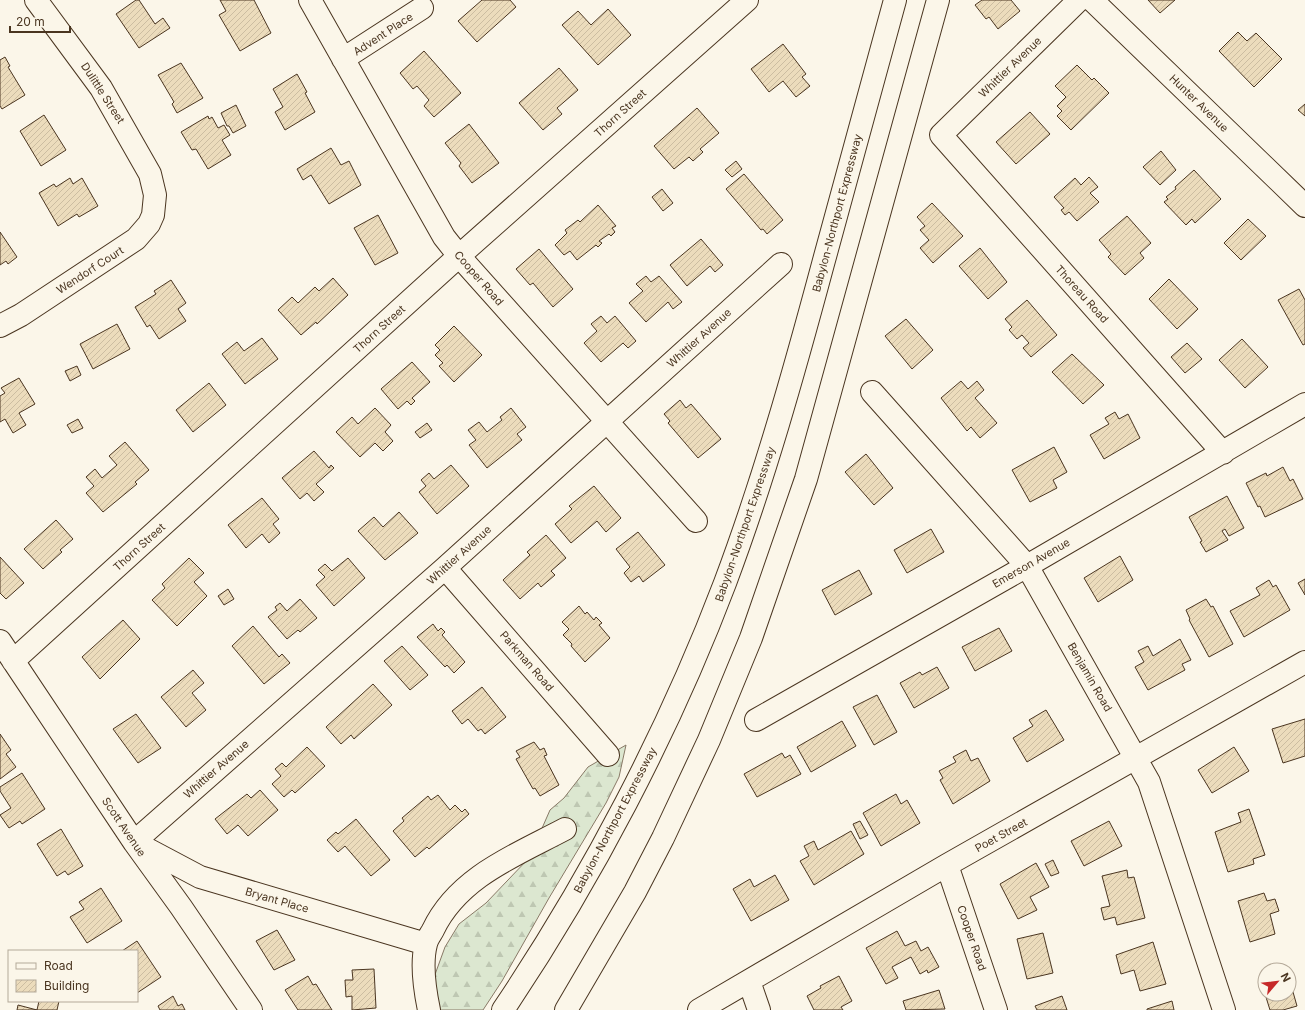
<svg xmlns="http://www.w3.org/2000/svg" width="1305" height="1010" viewBox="0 0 1305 1010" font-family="Inter,sans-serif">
  <defs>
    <pattern id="forest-firs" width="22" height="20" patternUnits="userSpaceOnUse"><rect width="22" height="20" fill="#dce7d0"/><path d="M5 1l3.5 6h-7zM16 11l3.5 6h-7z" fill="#bec7b2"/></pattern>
    <pattern id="building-hatch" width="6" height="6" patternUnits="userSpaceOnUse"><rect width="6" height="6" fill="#ecdcbc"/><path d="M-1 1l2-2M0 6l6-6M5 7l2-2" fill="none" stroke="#ccbda1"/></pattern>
  </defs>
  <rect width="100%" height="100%" fill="#fbf6e9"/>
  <path fill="url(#forest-firs)" stroke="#887966" d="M 626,745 L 619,777 L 606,803 L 549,898 L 502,981 L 483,1010 L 437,1010 L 433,980 L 445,947 L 459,924 L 486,903 L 529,858 L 550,810 L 564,798 L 588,767 Z"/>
  <path fill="url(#building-hatch)" stroke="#4a3520" d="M 136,0 L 139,0 L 155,24 L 163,18 L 170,28 L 139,48 L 116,14 Z
    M 220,0 L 254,0 L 271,33 L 240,51 L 219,15 L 226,11 Z
    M 482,0 L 510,0 L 516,7 L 477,42 L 458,21 Z
    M 982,0 L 1011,0 L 1020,11 L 998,29 L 989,17 L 986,19 L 975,5 Z
    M 1148,0 L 1175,0 L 1160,13 Z
    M 608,9 L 631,35 L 598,65 L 562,25 L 578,11 L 591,25 Z
    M 1238,32 L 1247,41 L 1256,33 L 1282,59 L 1254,87 L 1219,51 Z
    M 783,44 L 806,74 L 802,77 L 810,86 L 796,97 L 783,81 L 769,92 L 751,69 Z
    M 424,51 L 461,93 L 434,117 L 424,106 L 429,100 L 417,86 L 413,89 L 400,73 Z
    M 5,57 L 10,66 L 8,67 L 25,95 L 2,109 L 0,106 L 0,60 Z
    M 181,63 L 203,98 L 177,113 L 172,104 L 174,102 L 158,75 Z
    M 1077,65 L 1092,80 L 1094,78 L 1109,93 L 1071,130 L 1057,116 L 1062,111 L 1057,106 L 1066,97 L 1055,86 Z
    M 559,68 L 578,90 L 557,108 L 562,114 L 543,130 L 519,103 Z
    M 297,74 L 307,92 L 305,93 L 315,112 L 285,130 L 275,112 L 283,107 L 273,89 Z
    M 1305,104 L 1305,116 L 1298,110 Z
    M 236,105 L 246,126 L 233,133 L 229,126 L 227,126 L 221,113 Z
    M 697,108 L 719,133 L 700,149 L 703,152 L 693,161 L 689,157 L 674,169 L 654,146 Z
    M 1030,112 L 1050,134 L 1016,164 L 996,142 Z
    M 44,115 L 66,150 L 41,166 L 20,131 Z
    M 208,116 L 209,119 L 212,117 L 218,128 L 224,125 L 230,135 L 222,140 L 231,155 L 208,169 L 196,149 L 192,150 L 181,132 Z
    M 469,124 L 499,163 L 472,183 L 459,166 L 461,163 L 445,143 Z
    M 331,148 L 341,165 L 349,161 L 361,185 L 329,204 L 311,175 L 303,180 L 297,169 Z
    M 1161,151 L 1176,170 L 1160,185 L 1143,167 Z
    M 736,161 L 742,169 L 732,177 L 725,170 Z
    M 1194,170 L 1221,199 L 1195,223 L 1192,219 L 1186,225 L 1164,202 L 1168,199 L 1166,197 L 1176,189 L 1175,187 Z
    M 744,174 L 783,220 L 767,234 L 763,229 L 761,230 L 726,189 Z
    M 1089,177 L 1098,187 L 1090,193 L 1099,202 L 1077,221 L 1069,212 L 1065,215 L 1061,210 L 1064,208 L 1054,197 L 1075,178 L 1081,185 Z
    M 70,178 L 73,184 L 82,178 L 98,206 L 79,217 L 77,214 L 58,226 L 39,193 L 54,184 L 56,187 Z
    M 662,189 L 673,203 L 663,211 L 652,197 Z
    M 932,203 L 963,236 L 933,263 L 920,248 L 929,240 L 920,230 L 925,226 L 917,217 Z
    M 598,205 L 616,226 L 612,228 L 615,232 L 611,236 L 609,234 L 599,241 L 602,243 L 598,247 L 596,245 L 577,260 L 570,251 L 564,255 L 555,245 L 567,233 L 565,230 L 578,220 L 580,222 Z
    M 378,215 L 398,253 L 375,265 L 354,228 Z
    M 1127,216 L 1151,243 L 1140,253 L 1144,258 L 1125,275 L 1108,257 L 1111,254 L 1099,240 Z
    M 1248,219 L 1266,236 L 1241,260 L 1224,243 Z
    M 0,232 L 17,257 L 8,264 L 6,261 L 0,265 Z
    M 701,239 L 723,265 L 715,272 L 710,266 L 687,286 L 670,265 Z
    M 980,248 L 1007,282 L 988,299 L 959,266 Z
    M 539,249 L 573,289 L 553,307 L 533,283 L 530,285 L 516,269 Z
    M 646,276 L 651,282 L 659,276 L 682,302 L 673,309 L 668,302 L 646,322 L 629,303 L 643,291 L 636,284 Z
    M 333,278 L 348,295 L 317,324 L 316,322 L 301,335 L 278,310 L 292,297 L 298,303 L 315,287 L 319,291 Z
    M 1169,279 L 1198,309 L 1177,329 L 1149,299 Z
    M 171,280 L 186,303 L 178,309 L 186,321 L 159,339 L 150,325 L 147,327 L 135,307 L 156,294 L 154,291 Z
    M 1299,289 L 1305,300 L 1305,344 L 1303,345 L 1278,300 Z
    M 1027,300 L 1057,335 L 1031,357 L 1023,348 L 1029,343 L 1022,335 L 1017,339 L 1009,330 L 1012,327 L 1005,319 Z
    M 601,316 L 607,323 L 615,316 L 636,341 L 628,348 L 623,343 L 601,362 L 584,343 L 597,331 L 591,324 Z
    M 906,319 L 933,350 L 912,369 L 885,336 Z
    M 117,324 L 130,349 L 93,369 L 80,344 Z
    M 454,326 L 482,355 L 454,382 L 439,366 L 443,363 L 435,355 L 440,350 L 435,345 Z
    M 262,338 L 278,359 L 245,384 L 222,354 L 237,342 L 244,351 Z
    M 1242,339 L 1268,367 L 1245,388 L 1219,360 Z
    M 1187,343 L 1202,359 L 1185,373 L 1171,357 Z
    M 1072,354 L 1104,385 L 1083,404 L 1052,372 Z
    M 412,362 L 430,382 L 412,398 L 415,401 L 411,405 L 407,401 L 398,409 L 381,389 Z
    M 77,366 L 81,375 L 70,381 L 65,371 Z
    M 19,378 L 35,404 L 19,413 L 26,425 L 13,433 L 5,419 L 0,422 L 0,396 L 5,393 L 1,388 Z
    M 961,381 L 968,389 L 977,381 L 984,390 L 975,398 L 997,423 L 980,438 L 971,427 L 967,431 L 941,398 Z
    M 209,383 L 226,405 L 193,432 L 176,410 Z
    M 680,400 L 686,408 L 691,404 L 721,439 L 698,458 L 668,423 L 670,421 L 664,414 Z
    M 375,408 L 391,425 L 385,432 L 393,441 L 383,451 L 375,443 L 360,457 L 336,432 L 352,417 L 358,424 Z
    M 511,408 L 526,427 L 517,434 L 522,440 L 487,468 L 469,445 L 476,440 L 468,430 L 479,422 L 487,432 L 502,420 L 500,417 Z
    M 1115,412 L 1119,419 L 1128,414 L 1140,438 L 1104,459 L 1090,435 L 1109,424 L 1105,418 Z
    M 78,419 L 83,428 L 72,433 L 67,425 Z
    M 427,423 L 432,430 L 420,438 L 415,432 Z
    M 125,442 L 149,470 L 135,482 L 137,484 L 103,512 L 86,493 L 94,486 L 86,477 L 95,469 L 102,478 L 117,465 L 109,456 Z
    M 1054,447 L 1067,472 L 1053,480 L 1057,488 L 1030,502 L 1012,470 Z
    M 314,451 L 329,468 L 331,465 L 334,468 L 316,484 L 324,492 L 314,501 L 307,493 L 300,499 L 282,478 Z
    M 866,454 L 893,488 L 874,505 L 845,472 Z
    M 451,465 L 469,486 L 437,514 L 419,492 L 426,486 L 421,480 L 429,473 L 434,479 Z
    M 1283,467 L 1290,481 L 1293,479 L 1303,499 L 1265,517 L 1260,506 L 1258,507 L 1246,483 L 1266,473 L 1267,476 Z
    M 594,486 L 621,518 L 606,532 L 597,521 L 571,543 L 555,524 L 572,509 L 569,506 Z
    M 1227,496 L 1244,528 L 1229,536 L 1225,529 L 1222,531 L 1228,540 L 1206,552 L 1200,542 L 1202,541 L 1189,517 Z
    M 262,498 L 279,519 L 273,524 L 280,533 L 269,543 L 262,534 L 246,548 L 228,525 Z
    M 399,512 L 418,533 L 385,560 L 358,531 L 374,517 L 383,527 Z
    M 56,520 L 73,539 L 60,550 L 62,552 L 43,569 L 24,549 Z
    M 931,529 L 944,552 L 907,573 L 894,550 Z
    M 638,532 L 665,565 L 643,582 L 639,576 L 631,582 L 624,573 L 630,567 L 616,549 Z
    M 546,535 L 566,558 L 551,571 L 555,575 L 541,587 L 538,583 L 520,599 L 503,580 L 530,555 L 527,552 Z
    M 1120,556 L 1133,580 L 1098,602 L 1084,578 Z
    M 0,557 L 24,583 L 6,599 L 0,593 Z
    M 189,558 L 204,573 L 194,582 L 207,596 L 177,626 L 152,600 L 165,588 L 162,584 Z
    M 348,558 L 365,578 L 334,606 L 316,585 L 325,577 L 318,570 L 325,564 L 332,571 Z
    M 859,570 L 872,594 L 835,615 L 822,590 Z
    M 1305,579 L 1305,595 L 1298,583 Z
    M 1269,580 L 1273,587 L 1276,585 L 1290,610 L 1244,637 L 1230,611 L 1260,595 L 1256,588 Z
    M 228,589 L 234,599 L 224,605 L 218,596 Z
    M 300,599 L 317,618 L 300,632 L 298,630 L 287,639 L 268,617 L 277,610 L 275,607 L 280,603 L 287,611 Z
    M 1206,599 L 1211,607 L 1213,606 L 1233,644 L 1209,657 L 1189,620 L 1190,619 L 1186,610 Z
    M 579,606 L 585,614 L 587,612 L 594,620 L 596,617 L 602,623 L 599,625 L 610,638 L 585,662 L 571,646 L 572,644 L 563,635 L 569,629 L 562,622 Z
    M 123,620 L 140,639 L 100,679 L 82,657 Z
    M 433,624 L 438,631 L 441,628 L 445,632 L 442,635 L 465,662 L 454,673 L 447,665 L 445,667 L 417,637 Z
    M 253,626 L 279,657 L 282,654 L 290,663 L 264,684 L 232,646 Z
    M 999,628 L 1012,651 L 975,671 L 962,647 Z
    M 1180,639 L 1191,660 L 1182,664 L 1185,670 L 1148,690 L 1135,667 L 1144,662 L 1138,651 L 1148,646 L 1153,656 Z
    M 402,646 L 428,675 L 410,690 L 384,661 Z
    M 937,667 L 949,688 L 914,708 L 900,683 L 920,672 L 922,675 Z
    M 193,670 L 204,683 L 192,693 L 206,710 L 186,727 L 161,697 Z
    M 373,684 L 392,705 L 354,739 L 351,735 L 341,744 L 326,727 Z
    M 482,687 L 506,717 L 485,734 L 481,729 L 478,731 L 468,719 L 462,724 L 452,711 Z
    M 877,695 L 897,732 L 874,745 L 853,707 Z
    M 1046,710 L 1064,740 L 1027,762 L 1013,738 L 1033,726 L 1029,720 Z
    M 136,714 L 161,748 L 138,763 L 113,729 Z
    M 1305,719 L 1305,756 L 1283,763 L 1272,729 Z
    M 842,721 L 856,746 L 811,772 L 797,747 Z
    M 0,734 L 11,750 L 6,754 L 16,767 L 0,779 Z
    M 534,742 L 540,750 L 544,748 L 547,755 L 544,756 L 559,785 L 540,796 L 535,788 L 533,789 L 516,759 L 520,757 L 516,751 Z
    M 307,747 L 325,766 L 295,793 L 292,790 L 284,797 L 272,784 L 281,776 L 275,769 L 282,763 L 286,767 Z
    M 1234,747 L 1249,771 L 1212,793 L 1198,770 Z
    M 966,750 L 971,761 L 978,758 L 990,781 L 953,804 L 940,780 L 943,778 L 939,771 L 956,762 L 953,757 Z
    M 782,753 L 785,758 L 790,755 L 801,774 L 757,797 L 744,774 Z
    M 22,773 L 45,809 L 22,824 L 20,821 L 9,828 L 0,815 L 11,808 L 0,791 L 0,787 Z
    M 260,790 L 278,810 L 248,836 L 238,825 L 227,834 L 215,819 L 247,794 L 251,798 Z
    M 896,794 L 901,804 L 907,800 L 920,823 L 881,846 L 863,813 Z
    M 438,795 L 450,810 L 455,805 L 462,812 L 465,809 L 469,814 L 429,849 L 427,847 L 415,857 L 393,831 L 404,821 L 402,818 L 428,796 L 431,800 Z
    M 1249,809 L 1265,855 L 1253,859 L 1254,864 L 1228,872 L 1215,832 L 1241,822 L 1238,813 Z
    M 356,819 L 390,860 L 371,876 L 345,846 L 338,852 L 327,840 L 336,832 L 338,834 Z
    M 860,821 L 868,835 L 860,839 L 853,824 Z
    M 1109,821 L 1122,846 L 1084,866 L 1071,841 Z
    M 61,829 L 83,866 L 68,875 L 65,871 L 57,876 L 37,844 Z
    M 851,831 L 864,854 L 814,885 L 800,861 L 809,856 L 804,846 L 814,841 L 818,850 Z
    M 1053,860 L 1059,873 L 1051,876 L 1045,864 Z
    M 1036,863 L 1049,887 L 1030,897 L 1037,910 L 1018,919 L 1000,884 Z
    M 1127,870 L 1128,878 L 1134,877 L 1145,918 L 1117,925 L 1115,917 L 1104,920 L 1101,908 L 1110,906 L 1102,876 Z
    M 775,875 L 789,900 L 751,921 L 733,889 L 750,879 L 754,887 Z
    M 101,888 L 122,921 L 87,943 L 70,917 L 84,909 L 79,902 Z
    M 1264,893 L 1267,901 L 1275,899 L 1279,911 L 1270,914 L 1275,934 L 1250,942 L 1238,901 Z
    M 277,930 L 295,960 L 274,970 L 256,941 Z
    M 897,931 L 905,946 L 916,941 L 921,951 L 928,947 L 939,967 L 928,973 L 927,970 L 920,974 L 911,957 L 892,967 L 898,978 L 886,984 L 866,948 Z
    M 1043,933 L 1053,973 L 1027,979 L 1017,939 Z
    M 137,941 L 161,977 L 137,993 L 137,951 L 122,951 Z
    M 1153,942 L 1166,984 L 1140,991 L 1134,970 L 1121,974 L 1116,955 Z
    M 1285,965 L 1287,970 L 1268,970 Z
    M 374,969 L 376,1008 L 352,1010 L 352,996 L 346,997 L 345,980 L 353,980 L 352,970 Z
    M 308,976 L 313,985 L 316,984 L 332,1010 L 298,1010 L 285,990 Z
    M 839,976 L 852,1001 L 841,1007 L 843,1010 L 814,1010 L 807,996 L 821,988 L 820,986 Z
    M 1289,978 L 1297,1006 L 1283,1010 L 1270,1010 L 1265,994 L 1289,994 Z
    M 939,990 L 945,1009 L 906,1010 L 903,1001 Z
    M 173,996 L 178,1006 L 182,1004 L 185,1010 L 160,1010 L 158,1006 Z
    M 1062,996 L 1067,1010 L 1037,1010 L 1035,1006 Z
    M 39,1001 L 59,1001 L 57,1010 L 17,1010 L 18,1005 L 37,1010 Z
    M 1172,1001 L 1174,1010 L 1147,1010 L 1147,1009 Z"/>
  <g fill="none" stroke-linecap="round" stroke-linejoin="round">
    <defs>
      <path id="minor" d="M 310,0 L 444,237 L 459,256 L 696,521
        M 1079,0 L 941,135 L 1223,453
        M 1092,0 L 1305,206
        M 343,59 L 422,8
        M 0,326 L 21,315 L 136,239 L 149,224 L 153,215 L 155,195 L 150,174 L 101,88 L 36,0
        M 872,392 L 1027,566 L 1149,782 L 1224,1010
        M 445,568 L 608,755
        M 0,641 L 134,842 L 181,907 L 251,1010
        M 13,661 L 459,256 L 747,0
        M 756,720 L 1027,566 L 1305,404
        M 947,865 L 996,1010
        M 426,944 L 200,877 L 134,842 L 445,568 L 781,264
        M 749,981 L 759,1010
        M 429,1010 C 425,991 421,963 426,944 C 427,939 431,934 433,930 C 458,877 516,855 565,829
        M 699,1010 L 947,865 L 1305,662"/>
      <path id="major" d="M 503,1010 C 591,879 669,731 725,583 C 764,479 794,372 823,264 C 847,176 871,88 895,0
        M 566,1010 L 635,892 L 663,838 L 709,740 L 751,638 L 806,479 L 938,0"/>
    </defs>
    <use href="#minor" stroke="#4a3520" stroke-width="24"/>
    <use href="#major" stroke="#4a3520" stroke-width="24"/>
    <use href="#minor" stroke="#fbf6e9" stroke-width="22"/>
    <use href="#major" stroke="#fbf6e9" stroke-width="22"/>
  </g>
  <g text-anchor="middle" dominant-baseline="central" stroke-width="3" stroke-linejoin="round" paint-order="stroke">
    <g font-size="11" fill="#4a3520" stroke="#fbf6e9">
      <text transform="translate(383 34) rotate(-33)">Advent Place</text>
      <text transform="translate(1010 67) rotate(-44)">Whittier Avenue</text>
      <text transform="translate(103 93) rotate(57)">Dulittle Street</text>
      <text transform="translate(1199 103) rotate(44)">Hunter Avenue</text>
      <text transform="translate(620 113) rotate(-42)">Thorn Street</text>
      <text transform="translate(837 213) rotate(-75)">Babylon-Northport Expressway</text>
      <text transform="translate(90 270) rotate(-33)">Wendorf Court</text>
      <text transform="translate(479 278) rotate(49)">Cooper Road</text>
      <text transform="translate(1082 294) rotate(48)">Thoreau Road</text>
      <text transform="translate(379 329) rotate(-42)">Thorn Street</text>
      <text transform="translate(699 338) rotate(-42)">Whittier Avenue</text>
      <text transform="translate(745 524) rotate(-71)">Babylon-Northport Expressway</text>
      <text transform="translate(139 547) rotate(-42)">Thorn Street</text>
      <text transform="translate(459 555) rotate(-42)">Whittier Avenue</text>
      <text transform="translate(1031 563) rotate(-30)">Emerson Avenue</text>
      <text transform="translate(527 661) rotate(49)">Parkman Road</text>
      <text transform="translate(1090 677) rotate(60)">Benjamin Road</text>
      <text transform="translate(216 769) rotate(-41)">Whittier Avenue</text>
      <text transform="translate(615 820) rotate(-62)">Babylon-Northport Expressway</text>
      <text transform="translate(124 827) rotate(56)">Scott Avenue</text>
      <text transform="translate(1001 835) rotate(-29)">Poet Street</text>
      <text transform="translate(277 900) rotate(16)">Bryant Place</text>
      <text transform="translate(972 938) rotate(71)">Cooper Road</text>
    </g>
  </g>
  <rect x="8" y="950" width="130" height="52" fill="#fbf6e9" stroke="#b4a999"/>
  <rect x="16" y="963" width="20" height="6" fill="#fbf6e9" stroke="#b4a999"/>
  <text x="44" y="970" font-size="12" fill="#4a3520">Road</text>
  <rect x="16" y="980" width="20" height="12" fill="url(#building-hatch)" stroke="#b4a999"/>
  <text x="44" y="990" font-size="12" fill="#4a3520">Building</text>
  <g transform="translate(1277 982) rotate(62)"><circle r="19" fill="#fbf6e9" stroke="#b4a999"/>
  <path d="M0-3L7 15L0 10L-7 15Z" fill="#c62828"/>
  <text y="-6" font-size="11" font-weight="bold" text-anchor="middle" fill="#4a3520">N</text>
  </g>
  <path d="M10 26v6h60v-6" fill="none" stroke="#4a3520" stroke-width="2"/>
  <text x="16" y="26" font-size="12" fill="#4a3520" stroke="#fbf6e9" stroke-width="3" paint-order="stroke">20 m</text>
</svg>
